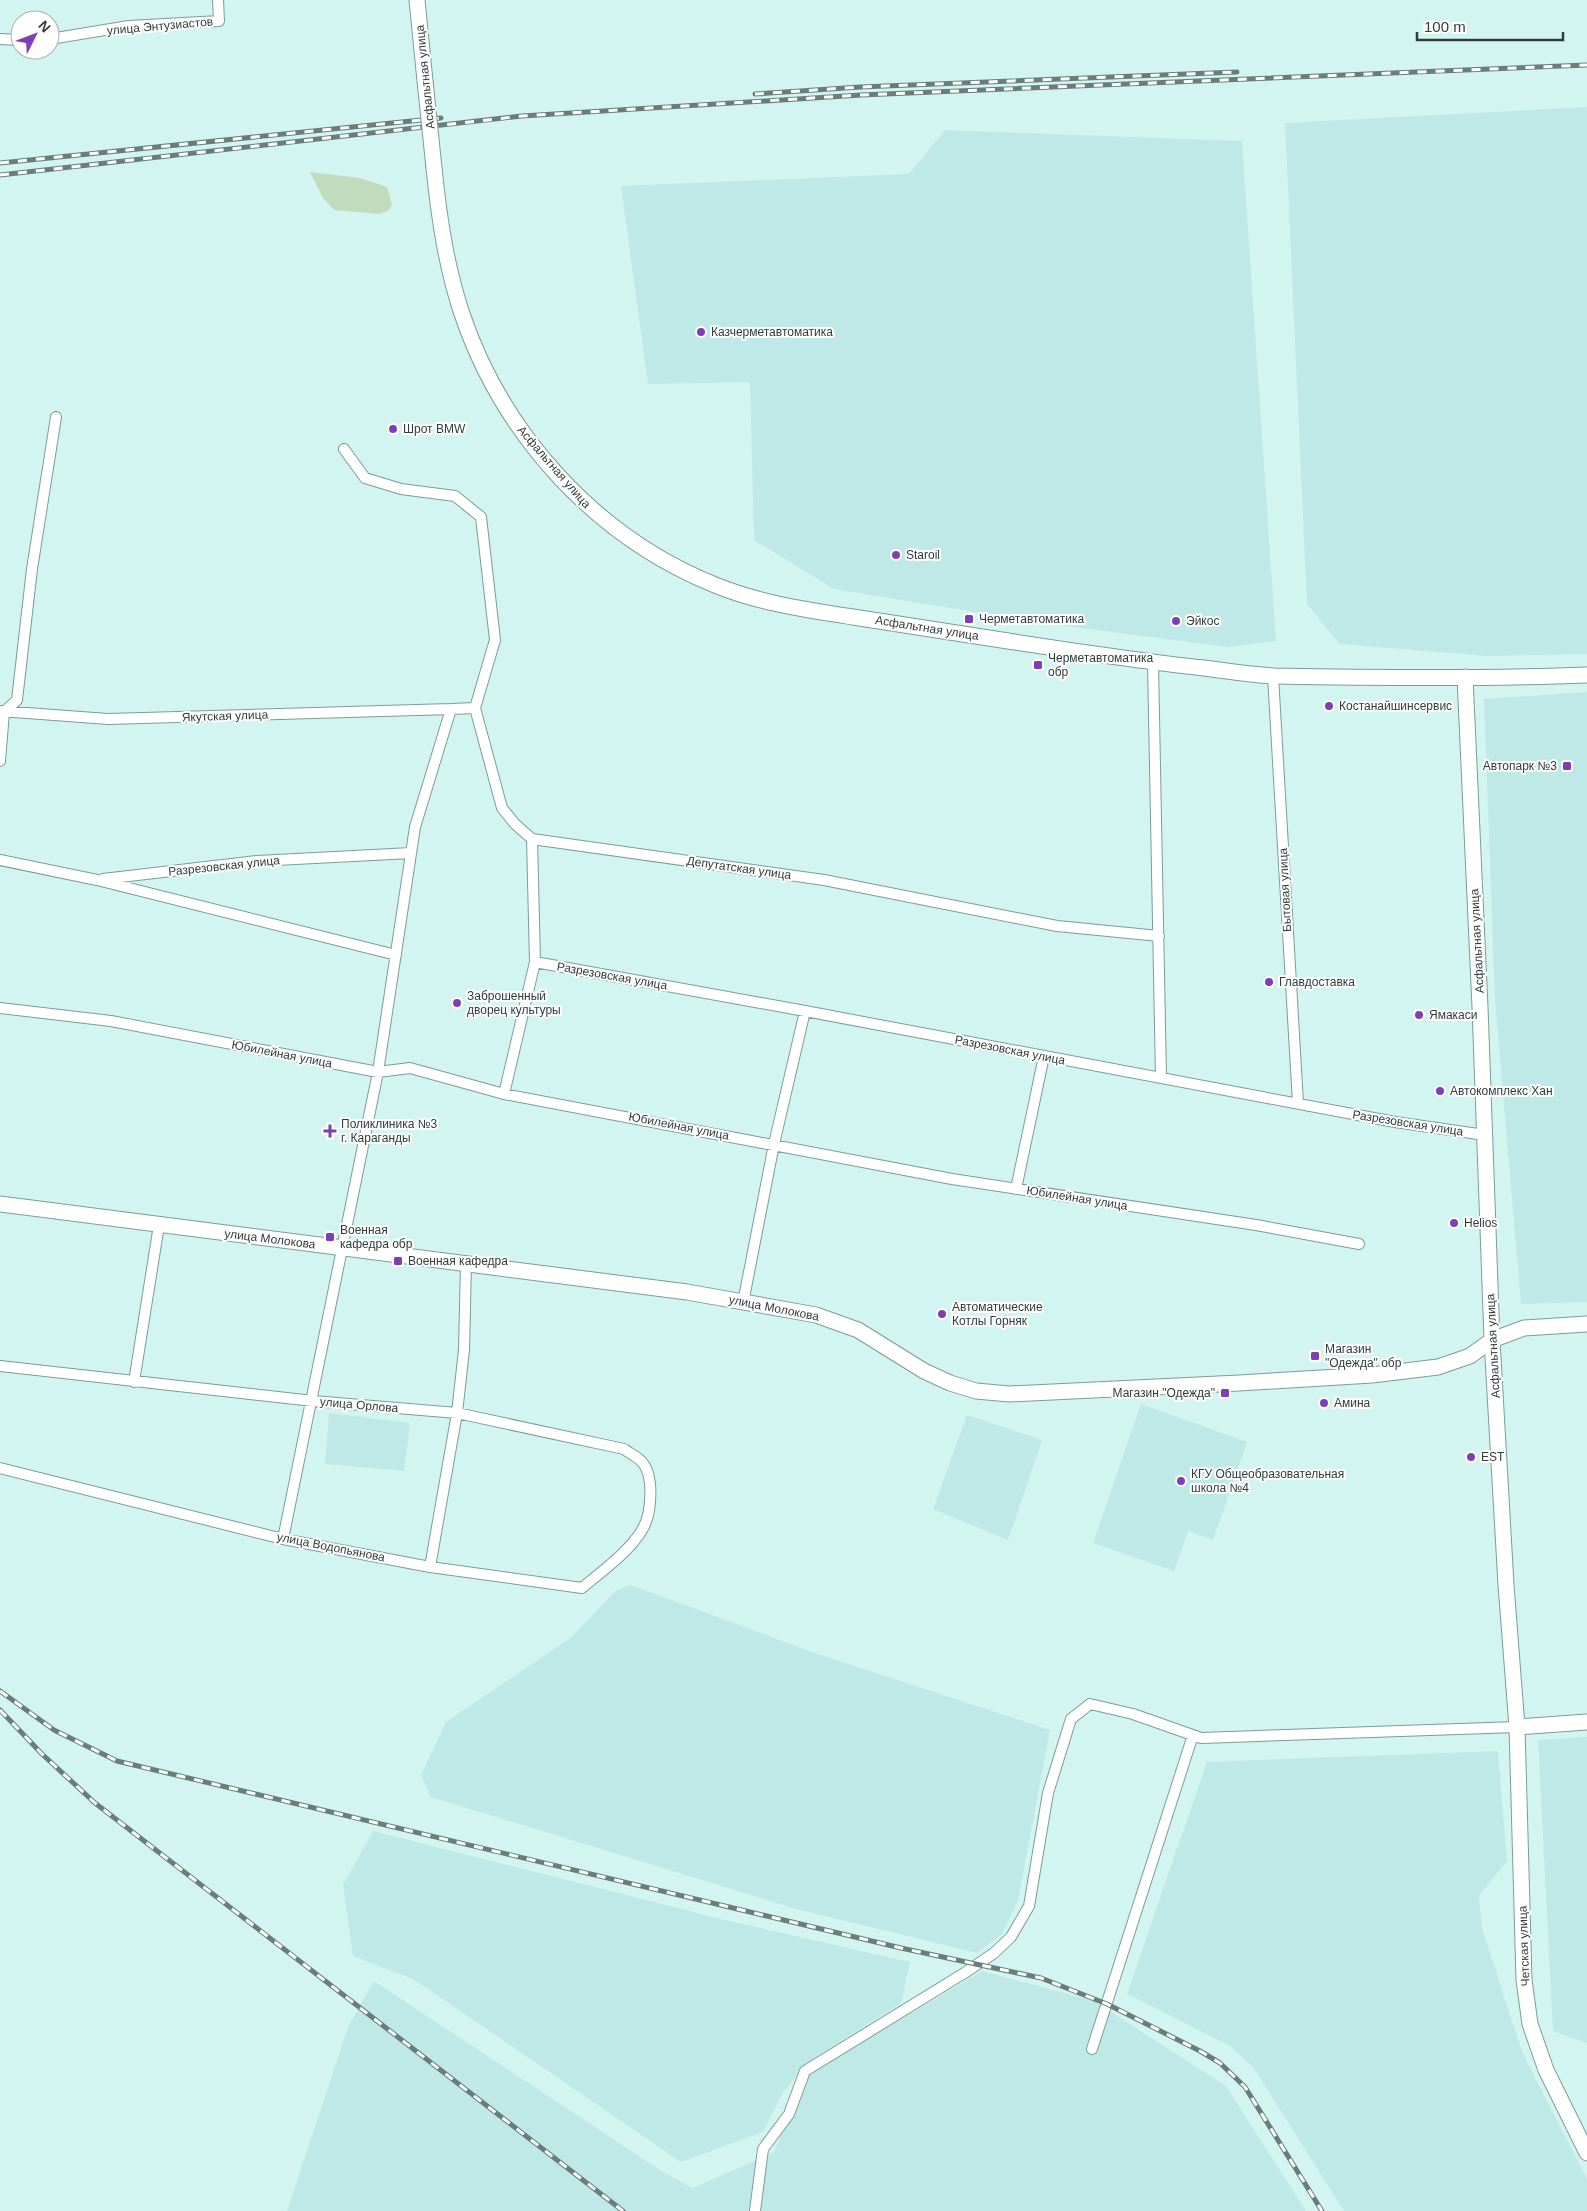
<svg xmlns="http://www.w3.org/2000/svg" width="1587" height="2211" viewBox="0 0 1587 2211" font-family="Helvetica,sans-serif">
  <rect width="100%" height="100%" fill="#d3f5f2"/>
  <path fill="#bfe9e6" d="M 1587,107 L 1587,654 L 1488,656 L 1340,644 L 1307,604 L 1285,123 Z
    M 945,130 L 1242,141 L 1276,641 L 1228,647 L 1043,623 L 834,589 L 754,540 L 750,382 L 648,384 L 621,186 L 909,174 Z
    M 1587,692 L 1587,1302 L 1521,1304 L 1495,1001 L 1484,699 Z
    M 1141,1404 L 1247,1442 L 1213,1540 L 1188,1531 L 1174,1571 L 1093,1543 Z
    M 329,1413 L 410,1423 L 404,1471 L 325,1464 Z
    M 967,1415 L 1042,1440 L 1008,1540 L 933,1509 Z
    M 631,1585 L 812,1652 L 1050,1730 L 1018,1901 L 1002,1934 L 977,1953 L 793,1908 L 431,1797 L 421,1775 L 446,1722 L 572,1637 L 615,1591 Z
    M 1587,1737 L 1587,2043 L 1553,2031 L 1538,1740 Z
    M 1498,1751 L 1507,1861 L 1479,1896 L 1482,1929 L 1523,2054 L 1587,2179 L 1587,2211 L 1344,2211 L 1253,2067 L 1230,2046 L 1127,1994 L 1207,1762 Z
    M 373,1831 L 725,1920 L 910,1962 L 901,2003 L 806,2063 L 781,2096 L 763,2132 L 681,2162 L 415,1980 L 353,1956 L 343,1885 Z
    M 982,1971 L 1094,2001 L 1226,2086 L 1306,2211 L 287,2211 L 348,2027 L 374,1981 L 663,2172 L 693,2188 L 774,2152 L 806,2076 Z"/>
  <path fill="#c0dcbd" d="M 310,172 L 360,178 L 387,187 L 392,204 L 389,210 L 380,214 L 334,210 L 323,198 Z"/>
  <g fill="none" stroke-linecap="round" stroke-linejoin="round">
    <defs>
      <path id="street" d="M 0,39 L 20,40
        M 50,39 L 129,26 L 219,21 L 218,0
        M 344,449 L 365,478 L 401,489 L 455,496 L 481,517 L 495,640 L 475,708 L 502,808 L 515,824 L 532,839 L 824,880 L 1057,926 L 1159,936
        M 1153,663 L 1161,1078
        M 1273,676 L 1298,1103
        M 0,711 L 108,719 L 451,709
        M 0,761 L 4,712 L 17,700 L 32,569 L 56,417
        M 0,860 L 97,880 L 396,955
        M 103,879 L 257,861 L 411,853
        M 535,962 L 805,1011 L 1395,1122 L 1485,1135
        M 0,1008 L 111,1021 L 378,1072 L 410,1068 L 504,1094 L 952,1179 L 1256,1225 L 1359,1244
        M 504,1094 L 535,962 L 532,839
        M 1016,1189 L 1044,1056
        M 743,1303 L 774,1144 L 805,1011
        M 0,1366 L 313,1401 L 457,1413 L 624,1449 C 629,1453 636,1456 640,1460 C 655,1473 652,1514 642,1530 C 630,1551 601,1572 582,1588 L 430,1567 L 283,1539 L 0,1468
        M 134,1382 L 159,1225
        M 283,1539 L 378,1072 L 415,827 L 451,709 L 475,708
        M 430,1567 L 457,1413 L 464,1350 L 466,1263
        M 1092,2049 L 1193,1735
        M 755,2211 L 763,2149 L 789,2114 L 805,2071 L 966,1972 L 994,1953 L 1011,1937 L 1029,1906 L 1048,1793 L 1071,1719 L 1090,1704 L 1133,1714 L 1201,1738 L 1517,1727"/>
      <path id="secondary" d="M 417,0 L 425,81
        M 434,168 C 439,217 446,266 462,314 C 503,435 596,537 715,585 C 759,603 807,610 853,617 C 905,625 956,633 1008,641 C 1073,651 1138,661 1204,668 C 1228,671 1251,675 1275,676 C 1379,678 1483,679 1587,675
        M 1465,677 L 1480,1007 L 1492,1340 L 1506,1585 L 1517,1727 L 1524,1980 L 1530,2024 L 1546,2070 L 1587,2153
        M 0,1204 L 687,1292 L 816,1315 L 858,1330 L 924,1371 L 950,1383 L 976,1391 L 1009,1394 L 1239,1383 L 1372,1375 L 1438,1367 L 1470,1356 L 1492,1340 L 1524,1328 L 1587,1324
        M 1517,1727 L 1587,1722"/>
    </defs>
    <use href="#street" stroke="#7c9c99" stroke-width="12"/>
    <use href="#secondary" stroke="#7c9c99" stroke-width="17"/>
    <use href="#street" stroke="#fff" stroke-width="10"/>
    <use href="#secondary" stroke="#fff" stroke-width="15"/>
    <defs>
      <path id="rail" d="M 755,94 L 860,87 L 1237,72
        M 0,163 L 441,118
        M 0,175 L 522,116 L 861,95 L 1587,65
        M 0,1691 L 54,1730 L 117,1761 L 901,1948 L 1041,1978 L 1107,2004 L 1200,2051 L 1220,2063 L 1245,2087 L 1322,2211
        M 0,1710 L 42,1754 L 95,1803 L 623,2211"/>
    </defs>
    <use href="#rail" stroke="#697e7c" stroke-width="5"/>
    <use href="#rail" stroke="#fff" stroke-width="3" stroke-dasharray="9" stroke-linecap="butt"/>
    <defs>
      <path id="secondary-bridge" d="M 425,81 L 434,168"/>
    </defs>
    <use href="#secondary-bridge" stroke="#7c9c99" stroke-width="17" stroke-linecap="butt"/>
    <use href="#secondary-bridge" stroke="#fff" stroke-width="15"/>
  </g>
  <g fill="#7c3fb5" stroke="#fff" stroke-width="2">
    <circle cx="701" cy="332" r="5"/>
    <circle cx="393" cy="429" r="5"/>
    <circle cx="896" cy="555" r="5"/>
    <rect x="964" y="614" width="10" height="10" rx="2.5"/>
    <circle cx="1176" cy="621" r="5"/>
    <rect x="1033" y="660" width="10" height="10" rx="2.5"/>
    <circle cx="1329" cy="706" r="5"/>
    <rect x="1562" y="761" width="10" height="10" rx="2.5"/>
    <circle cx="1269" cy="982" r="5"/>
    <circle cx="457" cy="1003" r="5"/>
    <circle cx="1419" cy="1015" r="5"/>
    <circle cx="1440" cy="1091" r="5"/>
    <path d="M327.5 1123.5h5v5h5v5h-5v5h-5v-5h-5v-5h5z"/>
    <circle cx="1454" cy="1223" r="5"/>
    <rect x="325" y="1232" width="10" height="10" rx="2.5"/>
    <rect x="393" y="1256" width="10" height="10" rx="2.5"/>
    <circle cx="942" cy="1314" r="5"/>
    <rect x="1310" y="1351" width="10" height="10" rx="2.5"/>
    <rect x="1220" y="1388" width="10" height="10" rx="2.5"/>
    <circle cx="1324" cy="1403" r="5"/>
    <circle cx="1471" cy="1457" r="5"/>
    <circle cx="1181" cy="1481" r="5"/>
  </g>
  <g text-anchor="middle" dominant-baseline="central" stroke-width="4" stroke-linejoin="round" paint-order="stroke">
    <g font-size="12" fill="#2f3d3b" stroke="#fff">
      <text transform="translate(160 26) rotate(-5)">улица Энтузиастов</text>
      <text transform="translate(425 77) rotate(-96)">Асфальтная улица</text>
      <text transform="translate(554 467) rotate(49)">Асфальтная улица</text>
      <text transform="translate(927 628) rotate(9)">Асфальтная улица</text>
      <text transform="translate(225 716) rotate(-2)">Якутская улица</text>
      <text transform="translate(224 866) rotate(-6)">Разрезовская улица</text>
      <text transform="translate(739 868) rotate(8)">Депутатская улица</text>
      <text transform="translate(1285 890) rotate(-93)">Бытовая улица</text>
      <text transform="translate(1477 941) rotate(-93)">Асфальтная улица</text>
      <text transform="translate(612 976) rotate(10)">Разрезовская улица</text>
      <text transform="translate(1010 1050) rotate(11)">Разрезовская улица</text>
      <text transform="translate(282 1054) rotate(11)">Юбилейная улица</text>
      <text transform="translate(1408 1123) rotate(9)">Разрезовская улица</text>
      <text transform="translate(679 1126) rotate(11)">Юбилейная улица</text>
      <text transform="translate(1077 1198) rotate(9)">Юбилейная улица</text>
      <text transform="translate(270 1239) rotate(7)">улица Молокова</text>
      <text transform="translate(774 1308) rotate(11)">улица Молокова</text>
      <text transform="translate(1493 1346) rotate(-93)">Асфальтная улица</text>
      <text transform="translate(359 1405) rotate(5)">улица Орлова</text>
      <text transform="translate(331 1547) rotate(11)">улица Водопьянова</text>
      <text transform="translate(1524 1946) rotate(-92)">Четская улица</text>
    </g>
    <g font-size="12" fill="#2f3d3b" stroke="#fff" text-anchor="start">
      <text x="711" y="332">Казчерметавтоматика</text>
      <text x="403" y="429">Шрот BMW</text>
      <text x="906" y="555">Staroil</text>
      <text x="979" y="619">Черметавтоматика</text>
      <text x="1186" y="621">Эйкос</text>
      <text x="1048" y="658">Черметавтоматика<tspan x="1048" dy="14">обр</tspan></text>
      <text x="1339" y="706">Костанайшинсервис</text>
      <text x="1557" y="766" text-anchor="end">Автопарк №3</text>
      <text x="1279" y="982">Главдоставка</text>
      <text x="467" y="996">Заброшенный<tspan x="467" dy="14">дворец культуры</tspan></text>
      <text x="1429" y="1015">Ямакаси</text>
      <text x="1450" y="1091">Автокомплекс Хан</text>
      <text x="341" y="1124">Поликлиника №3<tspan x="341" dy="14">г. Караганды</tspan></text>
      <text x="1464" y="1223">Helios</text>
      <text x="340" y="1230">Военная<tspan x="340" dy="14">кафедра обр</tspan></text>
      <text x="408" y="1261">Военная кафедра</text>
      <text x="952" y="1307">Автоматические<tspan x="952" dy="14">Котлы Горняк</tspan></text>
      <text x="1325" y="1349">Магазин<tspan x="1325" dy="14">"Одежда" обр</tspan></text>
      <text x="1215" y="1393" text-anchor="end">Магазин "Одежда"</text>
      <text x="1334" y="1403">Амина</text>
      <text x="1481" y="1457">EST</text>
      <text x="1191" y="1474">КГУ Общеобразовательная<tspan x="1191" dy="14">школа №4</tspan></text>
    </g>
  </g>
  <g transform="translate(35 35) rotate(48)"><circle r="24" fill="#ffffff" stroke="#acb1b1"/>
  <path d="M0-4L9 19L0 12L-9 19Z" fill="#7c3fb5"/>
  <text y="-8" font-size="14" font-weight="bold" text-anchor="middle" fill="#2f3d3b">N</text>
  </g>
  <path d="M1417 32v8h146v-8" fill="none" stroke="#2f3d3b" stroke-width="2.5"/>
  <text x="1424" y="32" font-size="15" fill="#2f3d3b" stroke="#ffffff" stroke-width="4" paint-order="stroke">100 m</text>
</svg>
